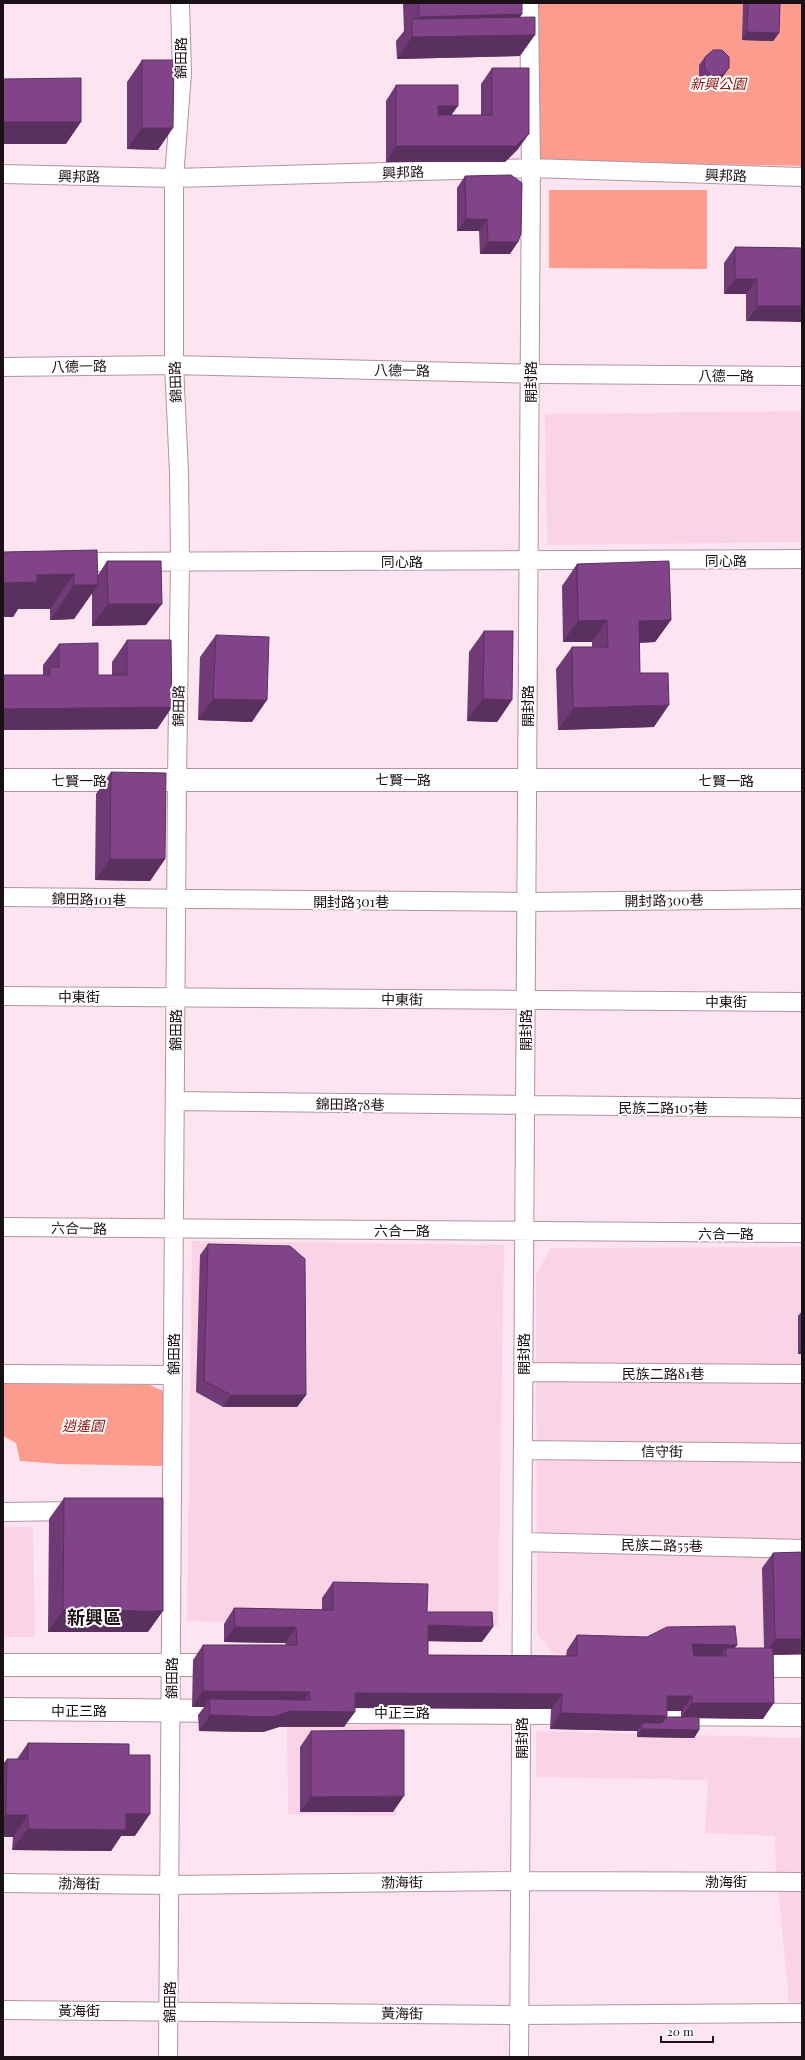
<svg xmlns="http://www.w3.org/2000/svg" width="805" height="2060" viewBox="0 0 805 2060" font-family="'Playfair Display','Noto Sans TC',serif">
  <rect width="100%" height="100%" fill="#fde4f1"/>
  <path fill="#fad3e7" d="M 802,411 L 802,542 L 547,545 L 545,414 Z
    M 192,1241 L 504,1245 L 498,1626 L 187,1621 Z
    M 802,1247 L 802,1657 L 554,1654 L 537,1634 L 536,1274 L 551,1248 Z
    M 3,1527 L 33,1527 L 35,1637 L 3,1637 Z
    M 287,1725 L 399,1725 L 396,1816 L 288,1814 Z
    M 536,1731 L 802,1738 L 802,2003 L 789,2002 L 776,1867 L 775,1836 L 705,1833 L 708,1780 L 536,1777 Z"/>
  <path fill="#fb9c8e" d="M 538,3 L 802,3 L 802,166 L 538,160 Z
    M 549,190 L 707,190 L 707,269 L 549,268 Z
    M 3,1384 L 150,1385 L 163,1391 L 163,1466 L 60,1464 L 20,1461 L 16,1443 L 3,1436 Z"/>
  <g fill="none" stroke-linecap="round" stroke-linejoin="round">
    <defs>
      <path id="minor" d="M 3,174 L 174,178 L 531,168 L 802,177
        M 3,367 L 174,365 L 543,374 L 802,376
        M 74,562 L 802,559
        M 3,897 L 526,902 L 802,899
        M 3,996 L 802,1002
        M 175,1101 L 802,1108
        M 3,1227 L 802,1233
        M 523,1372 L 802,1374
        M 3,1374 L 173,1375
        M 523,1450 L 802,1453
        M 3,1512 L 78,1511
        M 522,1542 L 802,1549
        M 3,1883 L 170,1885 L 520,1881 L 802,1882
        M 3,2010 L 519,2015 L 802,2013
        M 168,2057 L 177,780 L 180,561 L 179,472 L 174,365 L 174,178 L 182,73 L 180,3
        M 519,2057 L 531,168 L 529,3"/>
      <path id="tertiary" d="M 3,780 L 802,780
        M 3,1665 L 223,1665
        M 743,1666 L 802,1666
        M 3,1709 L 230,1711
        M 326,1712 L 580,1713
        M 638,1714 L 802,1715"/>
    </defs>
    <use href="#minor" stroke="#b194a3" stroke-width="20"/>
    <use href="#tertiary" stroke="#b194a3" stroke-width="24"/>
    <use href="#minor" stroke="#fff" stroke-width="18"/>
    <use href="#tertiary" stroke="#fff" stroke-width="22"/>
  </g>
  <path fill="#6f3a75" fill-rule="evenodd" d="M 403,3 L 522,3 L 522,14 L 520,17 L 520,56 L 397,59 L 396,41 L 404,31 Z
    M 743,3 L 780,3 L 779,33 L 773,41 L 742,40 Z
    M 705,57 L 729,68 L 723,76 L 716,84 L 707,84 L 699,76 L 699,65 Z
    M 142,60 L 158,150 L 127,149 L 127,82 Z
    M 492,68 L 518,149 L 505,162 L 386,162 L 386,101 L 396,85 L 452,115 L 481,115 L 481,84 Z
    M 465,176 L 510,254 L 480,254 L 479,231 L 457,231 L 457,188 Z
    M 735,247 L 802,248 L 746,321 L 746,294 L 724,294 L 724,263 Z
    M 3,552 L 98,575 L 107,561 L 146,625 L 92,626 L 92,593 L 74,619 L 50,620 L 50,609 L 18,609 L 13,617 Z
    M 577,564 L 671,620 L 655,642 L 639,643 L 640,673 L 654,727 L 558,730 L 556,669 L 572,647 L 592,647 L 592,642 L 563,642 L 562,586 Z
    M 484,631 L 512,700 L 497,722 L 467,721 L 469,652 Z
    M 216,635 L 252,722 L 198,720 L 200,657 Z
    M 127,640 L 172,707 L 157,729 L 3,730 L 3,675 L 43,675 L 43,665 L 59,644 L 98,675 L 112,675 L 112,662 Z
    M 111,772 L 165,859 L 150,881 L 95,880 L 96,794 Z
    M 208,1244 L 306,1395 L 297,1407 L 223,1407 L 196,1392 L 200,1255 Z
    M 802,1311 L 802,1354 L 798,1354 L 798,1316 Z
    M 64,1498 L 148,1632 L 48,1632 L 49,1519 Z
    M 802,1552 L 802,1654 L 773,1655 L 763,1719 L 699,1718 L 699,1730 L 694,1738 L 637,1737 L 637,1731 L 550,1729 L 551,1709 L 355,1708 L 344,1727 L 279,1727 L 263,1732 L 199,1731 L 198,1715 L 204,1707 L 192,1707 L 193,1660 L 203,1645 L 286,1645 L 285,1643 L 224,1642 L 224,1624 L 234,1608 L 322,1610 L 322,1598 L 333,1582 L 427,1612 L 482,1642 L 428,1641 L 428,1655 L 566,1656 L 567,1650 L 577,1635 L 737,1645 L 734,1648 L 764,1648 L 762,1568 L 773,1553 ZM 667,1711 L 681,1711 L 681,1717 L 667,1717 Z
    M 311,1731 L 393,1812 L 300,1812 L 300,1747 Z
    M 28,1743 L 129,1755 L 135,1836 L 121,1836 L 111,1851 L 12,1850 L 13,1837 L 3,1837 L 3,1764 L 7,1759 L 17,1759 Z"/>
  <path fill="#5a305f" d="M 522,14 L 507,35 L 535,35 L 520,56 L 397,59 L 412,37 L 412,27 L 419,17 Z
    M 747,32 L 779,33 L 773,41 L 742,40 Z
    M 729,68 L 723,76 L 716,84 L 707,84 L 712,76 Z
    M 438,106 L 458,106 L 447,121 L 427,121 Z
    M 3,122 L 81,122 L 66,144 L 3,144 Z
    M 142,128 L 173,128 L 158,150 L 127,149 Z
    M 529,134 L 518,149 L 505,162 L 386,162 L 396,146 Z
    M 466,219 L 487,219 L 479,231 L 457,231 Z
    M 488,242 L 518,242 L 510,254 L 480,254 Z
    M 735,279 L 757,279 L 746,294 L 724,294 Z
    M 757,306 L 802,306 L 802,322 L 746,321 Z
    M 74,574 L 50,609 L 18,609 L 13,617 L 3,617 L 3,583 L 37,575 Z
    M 74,585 L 98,585 L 74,619 L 50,620 Z
    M 108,604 L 162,604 L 146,625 L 92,626 Z
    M 607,620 L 592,642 L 563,642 L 578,621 Z
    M 671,620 L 655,642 L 624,643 L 639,621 Z
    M 213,699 L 267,700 L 252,722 L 198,720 Z
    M 483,699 L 512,700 L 497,722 L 467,721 Z
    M 669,705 L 654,727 L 558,730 L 573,708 Z
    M 172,707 L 157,729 L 3,730 L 3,709 Z
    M 110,859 L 165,859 L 150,881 L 95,880 Z
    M 802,1349 L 802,1354 L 798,1354 Z
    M 231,1395 L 306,1395 L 297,1407 L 223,1407 Z
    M 63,1610 L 163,1611 L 148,1632 L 48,1632 Z
    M 428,1625 L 493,1627 L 482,1642 L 417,1641 Z
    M 235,1627 L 296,1627 L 285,1643 L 224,1642 Z
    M 775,1639 L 802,1639 L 802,1654 L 765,1655 Z
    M 692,1644 L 737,1645 L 726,1660 L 726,1648 L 717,1660 L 681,1660 Z
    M 203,1691 L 310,1692 L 299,1707 L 209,1699 L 204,1707 L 192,1707 Z
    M 355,1693 L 562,1694 L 551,1709 L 344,1708 Z
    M 667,1696 L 692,1696 L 681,1711 L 656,1711 Z
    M 692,1703 L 774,1703 L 763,1719 L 681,1718 Z
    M 290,1711 L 355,1712 L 344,1727 L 279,1727 L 263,1732 L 199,1731 L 210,1715 Z
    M 561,1713 L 667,1716 L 658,1729 L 699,1730 L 694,1738 L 637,1737 L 642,1729 L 642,1723 L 637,1731 L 550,1729 Z
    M 404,1796 L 393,1812 L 300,1812 L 311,1797 Z
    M 126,1814 L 150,1814 L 135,1836 L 121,1836 L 111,1851 L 12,1850 L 28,1829 Z
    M 6,1815 L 28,1815 L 13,1837 L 3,1837 L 3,1819 Z"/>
  <path fill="#814488" stroke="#5a305f" d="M 419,3 L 522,3 L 522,14 L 419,17 Z
    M 748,3 L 780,3 L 779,33 L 747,32 Z
    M 535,17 L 535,35 L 412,37 L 412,19 Z
    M 713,50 L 722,50 L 729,57 L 729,68 L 722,75 L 712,76 L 704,68 L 705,57 Z
    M 142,60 L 174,60 L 173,128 L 142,128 Z
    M 492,68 L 529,68 L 529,134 L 516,146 L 396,146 L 396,85 L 458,85 L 458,106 L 438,106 L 438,115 L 492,115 Z
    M 81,78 L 81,122 L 3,122 L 3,79 Z
    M 511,175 L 522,183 L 521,233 L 518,242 L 488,242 L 487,219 L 466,219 L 465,176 Z
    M 735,247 L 802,248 L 802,306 L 757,306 L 757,279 L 735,279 Z
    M 97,550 L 98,585 L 74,585 L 74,574 L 37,575 L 37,582 L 3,583 L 3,552 Z
    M 107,561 L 161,561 L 162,604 L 108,604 Z
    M 669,561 L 671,620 L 639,621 L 640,673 L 668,673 L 669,705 L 573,708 L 572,647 L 608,647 L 607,620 L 578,621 L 577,564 Z
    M 484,631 L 513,631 L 512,700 L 483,699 Z
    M 216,635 L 269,637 L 267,700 L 213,699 Z
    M 127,640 L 171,640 L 172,707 L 3,709 L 3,675 L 50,675 L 50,667 L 59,667 L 59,644 L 98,643 L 98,675 L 127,675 Z
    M 111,772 L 166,773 L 165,859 L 110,859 Z
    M 208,1244 L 290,1246 L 305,1259 L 306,1395 L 231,1395 L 204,1381 Z
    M 64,1498 L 163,1498 L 163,1611 L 63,1610 Z
    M 802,1552 L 802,1639 L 775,1639 L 773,1553 Z
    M 333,1582 L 428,1584 L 427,1612 L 492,1612 L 493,1627 L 428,1625 L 428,1655 L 577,1656 L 577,1635 L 647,1637 L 667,1627 L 735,1626 L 737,1645 L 692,1644 L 694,1656 L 726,1656 L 726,1648 L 773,1648 L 774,1703 L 692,1703 L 692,1696 L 667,1696 L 667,1716 L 561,1713 L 562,1694 L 355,1693 L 355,1712 L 290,1711 L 274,1717 L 210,1715 L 209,1699 L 310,1700 L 310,1692 L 203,1691 L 203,1645 L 297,1645 L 296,1627 L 235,1627 L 234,1608 L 333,1610 Z
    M 667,1717 L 699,1717 L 699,1730 L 642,1729 L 642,1723 L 662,1723 Z
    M 404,1730 L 404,1796 L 311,1797 L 311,1731 Z
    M 28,1743 L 129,1744 L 129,1755 L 150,1755 L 150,1814 L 126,1814 L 126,1830 L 28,1829 L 28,1815 L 6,1815 L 7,1759 L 28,1759 Z"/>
  <g text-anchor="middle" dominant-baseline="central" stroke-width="4" stroke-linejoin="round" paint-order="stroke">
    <g font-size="14" fill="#1b1016" stroke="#fff">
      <text transform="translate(180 58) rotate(-90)">錦田路</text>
      <text transform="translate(403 172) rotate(-2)">興邦路</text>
      <text transform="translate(726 175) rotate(2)">興邦路</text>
      <text transform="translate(79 176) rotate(1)">興邦路</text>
      <text transform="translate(79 366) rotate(-1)">八德一路</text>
      <text transform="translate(402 370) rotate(1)">八德一路</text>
      <text x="726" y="375">八德一路</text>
      <text transform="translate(175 382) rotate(-92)">錦田路</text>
      <text transform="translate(530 382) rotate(-90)">開封路</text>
      <text x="726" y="560">同心路</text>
      <text x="402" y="561">同心路</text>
      <text transform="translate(178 706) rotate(-89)">錦田路</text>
      <text transform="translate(527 706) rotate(-90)">開封路</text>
      <text x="403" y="779">七賢一路</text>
      <text x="79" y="780">七賢一路</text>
      <text x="726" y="780">七賢一路</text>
      <text transform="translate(89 899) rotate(1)">錦田路101巷</text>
      <text transform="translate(664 900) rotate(-1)">開封路300巷</text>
      <text x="351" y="901">開封路301巷</text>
      <text x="79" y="996">中東街</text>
      <text transform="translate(402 999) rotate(1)">中東街</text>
      <text x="726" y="1001">中東街</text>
      <text transform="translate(175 1030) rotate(-90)">錦田路</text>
      <text transform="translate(525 1030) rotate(-90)">開封路</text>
      <text transform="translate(350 1104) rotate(1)">錦田路78巷</text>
      <text x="663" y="1107">民族二路105巷</text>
      <text transform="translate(79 1228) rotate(1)">六合一路</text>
      <text x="402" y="1230">六合一路</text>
      <text x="726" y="1233">六合一路</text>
      <text transform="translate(173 1354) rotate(-90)">錦田路</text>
      <text transform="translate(523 1354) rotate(-90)">開封路</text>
      <text x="663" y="1373">民族二路81巷</text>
      <text transform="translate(662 1451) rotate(1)">信守街</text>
      <text transform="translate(662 1545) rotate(1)">民族二路55巷</text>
      <text transform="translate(171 1678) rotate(-90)">錦田路</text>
      <text x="79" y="1710">中正三路</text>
      <text x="402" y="1712">中正三路</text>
      <text transform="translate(521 1738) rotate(-90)">開封路</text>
      <text x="726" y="1881">渤海街</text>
      <text transform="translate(402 1882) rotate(-1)">渤海街</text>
      <text transform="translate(79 1883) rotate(1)">渤海街</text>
      <text transform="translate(169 2002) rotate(-90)">錦田路</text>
      <text x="79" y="2010">黃海街</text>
      <text transform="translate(402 2013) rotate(1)">黃海街</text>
    </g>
    <g font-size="14" font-style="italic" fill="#890d09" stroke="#fff">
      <text x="718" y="83">新興公園</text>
      <text x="83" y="1425">逍遙園</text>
    </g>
    <g font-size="18" font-weight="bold" fill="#1b1016" stroke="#fff">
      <text x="94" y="1617">新興區</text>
    </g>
  </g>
  <rect width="805" height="2060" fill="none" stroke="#1b1016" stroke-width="8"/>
  <path d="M661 2036v6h52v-6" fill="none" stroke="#1b1016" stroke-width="2"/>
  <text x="667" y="2036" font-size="12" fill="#1b1016" stroke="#ffffff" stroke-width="3" paint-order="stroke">20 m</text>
</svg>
